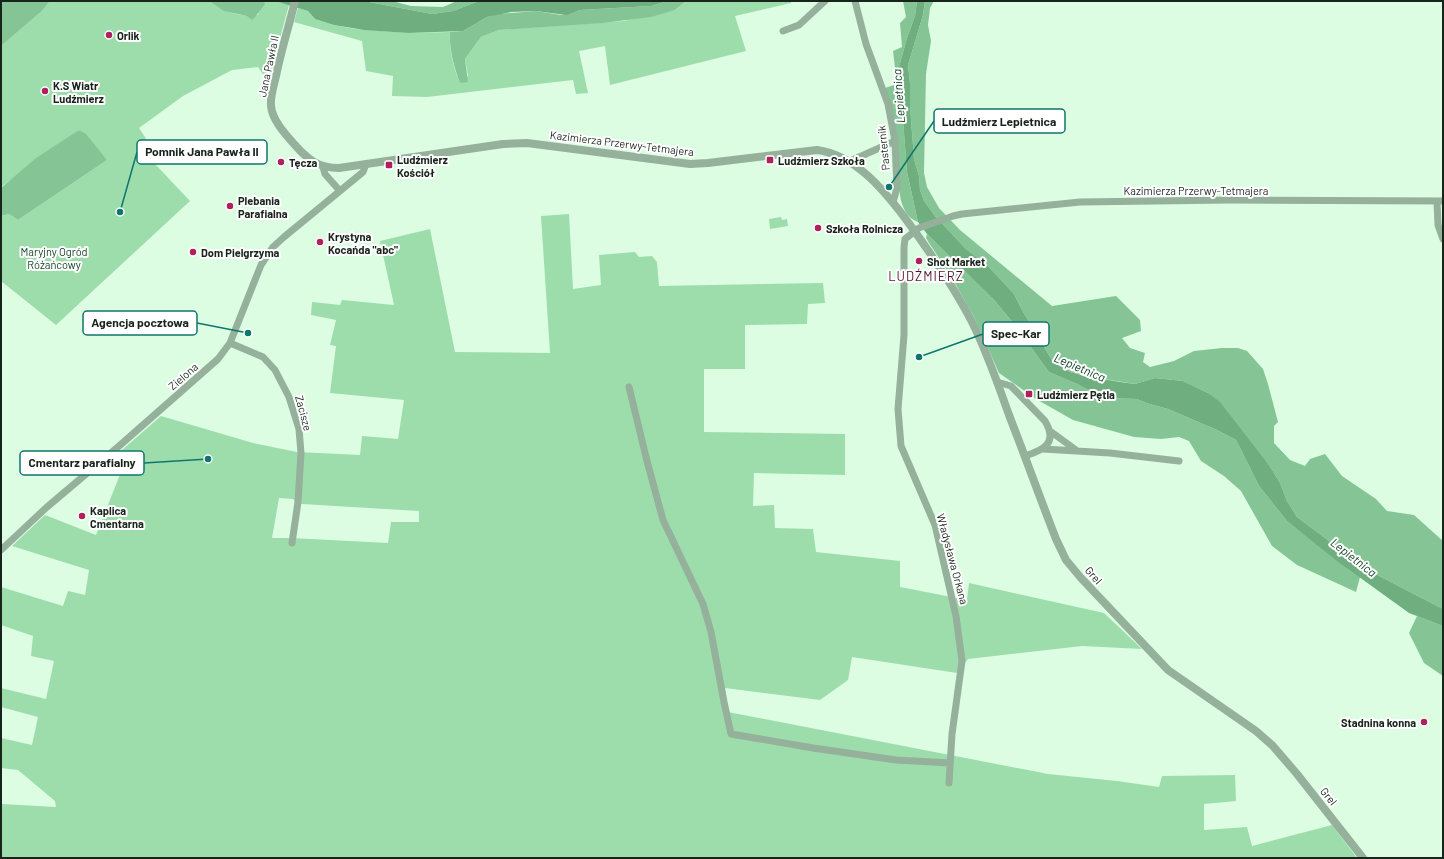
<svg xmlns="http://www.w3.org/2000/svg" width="1444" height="859" viewBox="0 0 1444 859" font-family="Barlow,sans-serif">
  <rect width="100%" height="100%" fill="#dcfde2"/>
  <path fill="#9dddac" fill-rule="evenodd" d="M 50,1 L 209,1 C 225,12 238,17 258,15 L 260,10 L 264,4 L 264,1 L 275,1 L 289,5 L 268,82 L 258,67 L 232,70 L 183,96 L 139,128 L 145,137 L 156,165 L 190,201 L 56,325 L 1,281 L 1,216 L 9,214 L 18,220 L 107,160 L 79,130 L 1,187 L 1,46 L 42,11 Z
    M 686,1 L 791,1 L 791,3 L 735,16 L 746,51 L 610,85 L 605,46 L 579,51 L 588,93 L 576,94 L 573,80 L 427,97 L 392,96 L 393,76 L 366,71 L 362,41 L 294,22 L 298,8 L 308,11 L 315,19 L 334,25 L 355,29 L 408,33 L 450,32 C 449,49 453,67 460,83 L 468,76 L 465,59 L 481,37 L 499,30 L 624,21 L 675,10 Z
    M 569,214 L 573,289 L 601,285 L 599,255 L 635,252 L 639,257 L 652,256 L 657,262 L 659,286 L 823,283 L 825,303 L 808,304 L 807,324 L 745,325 L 745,369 L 704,369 L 704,432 L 845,434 L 845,475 L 754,473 L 753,506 L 774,505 L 775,528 L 813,529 L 816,552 L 900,561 L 900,587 L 967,600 L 969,583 L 1104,613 L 1142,649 L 1082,646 L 968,659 L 957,673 L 852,657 L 848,680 L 820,700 L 725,688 L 728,712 L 1048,774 L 1117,781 L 1159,787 L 1162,776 L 1235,775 L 1236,801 L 1204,804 L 1204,830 L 1247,827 L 1252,846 L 1332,825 L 1357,858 L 1,858 L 1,804 L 56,807 L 55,801 L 18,770 L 1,768 L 1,738 L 32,745 L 38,717 L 1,707 L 1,688 L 46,699 L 54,661 L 31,656 L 33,636 L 1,625 L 1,587 L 63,606 L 68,591 L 85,595 L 89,570 L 12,546 L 45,515 L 96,535 L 125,462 L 114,457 L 161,416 L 253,443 L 297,452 L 360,455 L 362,436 L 398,439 L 404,400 L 330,393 L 336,346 L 330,345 L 336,320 L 311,315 L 312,302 L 340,305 L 342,300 L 394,305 L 380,241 L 430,229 L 455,352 L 550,353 L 541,216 ZM 279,498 L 293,499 L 296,502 L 302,504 L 419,511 L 419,522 L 391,522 L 388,543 L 291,538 L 272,538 Z
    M 781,217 L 782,220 L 787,219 L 788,226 L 770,229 L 769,219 Z"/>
  <path fill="#85c595" d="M 1,1 L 50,1 L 42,11 L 1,46 Z
    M 209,1 L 264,1 L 265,4 C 260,10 258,15 252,20 L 247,16 L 224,11 Z
    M 364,1 L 392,1 L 411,6 L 443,7 L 457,1 L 479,1 L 453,11 L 432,14 Z
    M 668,1 L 686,1 L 675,10 L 651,17 L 603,23 L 499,30 L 481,37 L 465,59 L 468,82 L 460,83 C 454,67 449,49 450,32 L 463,31 L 487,17 L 499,14 L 536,11 L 561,15 L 573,13 L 580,10 L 651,6 Z
    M 903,1 L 917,1 L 915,16 L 907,38 L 899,67 L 907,172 L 918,222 C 892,212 901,170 898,149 C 894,128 889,108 885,88 L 897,84 L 893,51 L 902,47 L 900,23 L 906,17 Z
    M 925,1 L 934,1 L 930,8 L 928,25 L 931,41 L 926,74 L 924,173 L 927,187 L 939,208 L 960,230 L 1052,306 L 1116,296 L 1140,320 L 1141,331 L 1122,338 L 1130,348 L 1145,353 L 1143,362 L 1150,367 L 1174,361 L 1194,351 L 1222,348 L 1238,348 L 1247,351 L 1263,369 L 1268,384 L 1278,422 L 1274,426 L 1274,443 L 1290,460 L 1305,466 L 1310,459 L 1325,454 L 1342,476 L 1376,499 L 1387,511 L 1414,515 L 1443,541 L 1443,609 L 1352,562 L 1341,550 L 1297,517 L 1287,501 L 1280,483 L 1271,468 L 1208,393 L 1183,381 L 1155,378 L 1135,384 L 1085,376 L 1070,372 L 1053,362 L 1022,310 L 1014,294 L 988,266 L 966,249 L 935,216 L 924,201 L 920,190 L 919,176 L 914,159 L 910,106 L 910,83 L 908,65 L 923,15 Z
    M 79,130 L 86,134 L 107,160 L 18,220 L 9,214 L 1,216 L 1,188 L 36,158 Z
    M 927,234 L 995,301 L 1014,324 L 1049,372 L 1077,384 L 1104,398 L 1137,399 L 1146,403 L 1168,409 L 1217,430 L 1236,440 L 1259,486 L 1287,521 L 1360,577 L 1356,592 L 1297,565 L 1272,546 L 1241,491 L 1224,476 L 1201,461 L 1189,441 L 1179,437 L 1161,439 L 1134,437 L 1073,420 L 1036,399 L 999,373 L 975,319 L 951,276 L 929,243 L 926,238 Z
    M 1417,616 L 1443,626 L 1443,676 L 1424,663 L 1409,633 Z"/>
  <path fill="#6fae7f" d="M 275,1 L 364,1 L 432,14 L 453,11 L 479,1 L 668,1 L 651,6 L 580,10 L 573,13 L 566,15 L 536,11 L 511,12 L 487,17 L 463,31 L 408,33 L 364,30 L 334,25 L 315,19 L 308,11 Z
    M 917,1 L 925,1 L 923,15 L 908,65 L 910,83 L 910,106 L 914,159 L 919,176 L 920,190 L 924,201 L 935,216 L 966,249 L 988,266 L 1014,294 L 1022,310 L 1053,362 L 1070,372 L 1085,376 L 1120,382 L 1135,384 L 1155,378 L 1183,381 L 1208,393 L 1220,402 L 1271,468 L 1280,483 L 1287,501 L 1297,517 L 1341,550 L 1352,562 L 1443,609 L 1443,626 L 1409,613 L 1337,561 L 1287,521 L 1259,486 L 1236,440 L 1217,430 L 1168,409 L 1146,403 L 1137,399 L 1104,398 L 1077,384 L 1049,372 L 1014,324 L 995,301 L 927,234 L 918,222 L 907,172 L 899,67 L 907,38 L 915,16 Z"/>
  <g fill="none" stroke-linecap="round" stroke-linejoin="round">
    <path stroke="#95b09b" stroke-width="7" d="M 855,1 L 866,44 L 888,104 L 895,141 L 897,188 L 893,202
      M 783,31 L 799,25 L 825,1
      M 848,162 L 895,141
      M 323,167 L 325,174 L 340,191
      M 1437,201 L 1438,225 L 1443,239
      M 230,343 L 263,357 L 275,370 L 289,397 L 299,429 L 301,453 L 298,502 L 292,543
      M 997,382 L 1011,386 L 1045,421 C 1058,443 1044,450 1025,456
      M 629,387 L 647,461 L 663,520 L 703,604 L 711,632 L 724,702 L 731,734 L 813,748 L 896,760 L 950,763
      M 1050,431 L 1076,450
      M 1043,449 L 1110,453 L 1179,461
      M 1,550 L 47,507 L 118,447 L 218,359 L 230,343 L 261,265 L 273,247 L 284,237 L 363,172 L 366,164
      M 949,783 L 952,734 L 962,661 L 956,616 L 935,525 L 901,446 L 898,409 L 904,335 L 904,247 L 905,239 L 919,228 L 953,216 L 962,214 L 1080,202 L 1229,200 L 1443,201"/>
    <path stroke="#95b09b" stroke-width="8" d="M 295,1 C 289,26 281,51 276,76 C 274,85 270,96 271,106 C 272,120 286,135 295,145 C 308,160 319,168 339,168 L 503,144 L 527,143 L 690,164 L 708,163 L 817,150 C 855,155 883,189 905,218 C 930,252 953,285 972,322 C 987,352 998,384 1009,415 C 1025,456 1040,498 1056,539 L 1066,560 L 1081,578 L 1168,670 L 1256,731 L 1273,746 L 1297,774 L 1363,858"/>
  </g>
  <g fill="#ae215c" stroke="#fff" stroke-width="1.5">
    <circle cx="109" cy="35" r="4"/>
    <circle cx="45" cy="91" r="4"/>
    <rect x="766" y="156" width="8" height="8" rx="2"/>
    <circle cx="281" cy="162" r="4"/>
    <rect x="385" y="161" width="8" height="8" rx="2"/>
    <circle cx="230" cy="206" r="4"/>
    <circle cx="818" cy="228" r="4"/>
    <circle cx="320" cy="242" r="4"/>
    <circle cx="193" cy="252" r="4"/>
    <circle cx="919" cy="261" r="4"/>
    <rect x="1025" y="390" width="8" height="8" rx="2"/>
    <circle cx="82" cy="516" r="4"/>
    <circle cx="1424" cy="722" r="4"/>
  </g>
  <g text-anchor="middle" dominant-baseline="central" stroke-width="4" stroke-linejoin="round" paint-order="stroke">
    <g font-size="11" font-weight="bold" fill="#18241b" stroke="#fff" text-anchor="start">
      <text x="117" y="35">Orlik</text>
      <text x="53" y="85">K.S Wiatr<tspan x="53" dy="13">Ludźmierz</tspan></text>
      <text x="397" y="159">Ludźmierz<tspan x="397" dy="13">Kościół</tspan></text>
      <text x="778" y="160">Ludźmierz Szkoła</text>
      <text x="289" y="162">Tęcza</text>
      <text x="238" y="200">Plebania<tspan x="238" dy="13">Parafialna</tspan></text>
      <text x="826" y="228">Szkoła Rolnicza</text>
      <text x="328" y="236">Krystyna<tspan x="328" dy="13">Kocańda "abc"</tspan></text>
      <text x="201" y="252">Dom Pielgrzyma</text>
      <text x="927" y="261">Shot Market</text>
      <text x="1037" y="394">Ludźmierz Pętla</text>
      <text x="90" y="510">Kaplica<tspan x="90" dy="13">Cmentarna</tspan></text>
      <text x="1416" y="722" text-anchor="end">Stadnina konna</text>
    </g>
    <g font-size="11" fill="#18241b" stroke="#fff">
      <text transform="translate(268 66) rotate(-78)">Jana Pawła II</text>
      <text transform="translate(622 143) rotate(7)">Kazimierza Przerwy-Tetmajera</text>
      <text transform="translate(883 148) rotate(-96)">Pasternik</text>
      <text x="1196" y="190">Kazimierza Przerwy-Tetmajera</text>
      <text transform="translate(183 376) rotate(-41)">Zielona</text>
      <text transform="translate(304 413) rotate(75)">Zacisze</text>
      <text transform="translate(953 559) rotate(75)">Władysława Orkana</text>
      <text transform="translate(1094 575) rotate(49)">Grel</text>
      <text transform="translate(1329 796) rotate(51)">Grel</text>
    </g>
    <g font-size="11" fill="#0b3d1d" stroke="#fff">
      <text x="54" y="251">Maryjny Ogród<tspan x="54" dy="13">Różańcowy</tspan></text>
    </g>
    <g font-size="12" font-style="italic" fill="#0f4020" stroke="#fff">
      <text transform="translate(898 96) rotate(-94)">Lepietnica</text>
      <text transform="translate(1080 367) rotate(23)">Lepietnica</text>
      <text transform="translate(1354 557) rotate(38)">Lepietnica</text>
    </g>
    <g font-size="13" letter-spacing="1" fill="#55122c" stroke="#fff">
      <text x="926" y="276">LUDŹMIERZ</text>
    </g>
  </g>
  <path fill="none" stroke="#0f766e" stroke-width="1.5" d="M889 187L934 121M120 212L137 152M248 333L197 323M919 357L983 334M208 459L144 463"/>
  <g fill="#0f766e" stroke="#fff" stroke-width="1.5">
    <circle cx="889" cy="187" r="4"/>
    <circle cx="120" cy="212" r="4"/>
    <circle cx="248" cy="333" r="4"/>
    <circle cx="919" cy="357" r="4"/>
    <circle cx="208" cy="459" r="4"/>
  </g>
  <g fill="#fff" stroke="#0f766e" stroke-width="1.5">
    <rect x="934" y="109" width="131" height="24" rx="4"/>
    <rect x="137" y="140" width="130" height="24" rx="4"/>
    <rect x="83" y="311" width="114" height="24" rx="4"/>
    <rect x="983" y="322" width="66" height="24" rx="4"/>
    <rect x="20" y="451" width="124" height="24" rx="4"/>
  </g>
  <g font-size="12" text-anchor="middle" font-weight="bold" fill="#18241b">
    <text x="999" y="126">Ludźmierz Lepietnica</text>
    <text x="202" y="156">Pomnik Jana Pawła II</text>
    <text x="140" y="327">Agencja pocztowa</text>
    <text x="1016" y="338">Spec-Kar</text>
    <text x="82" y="467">Cmentarz parafialny</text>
  </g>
  <rect width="1444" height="859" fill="none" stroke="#18241b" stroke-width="4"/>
</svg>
